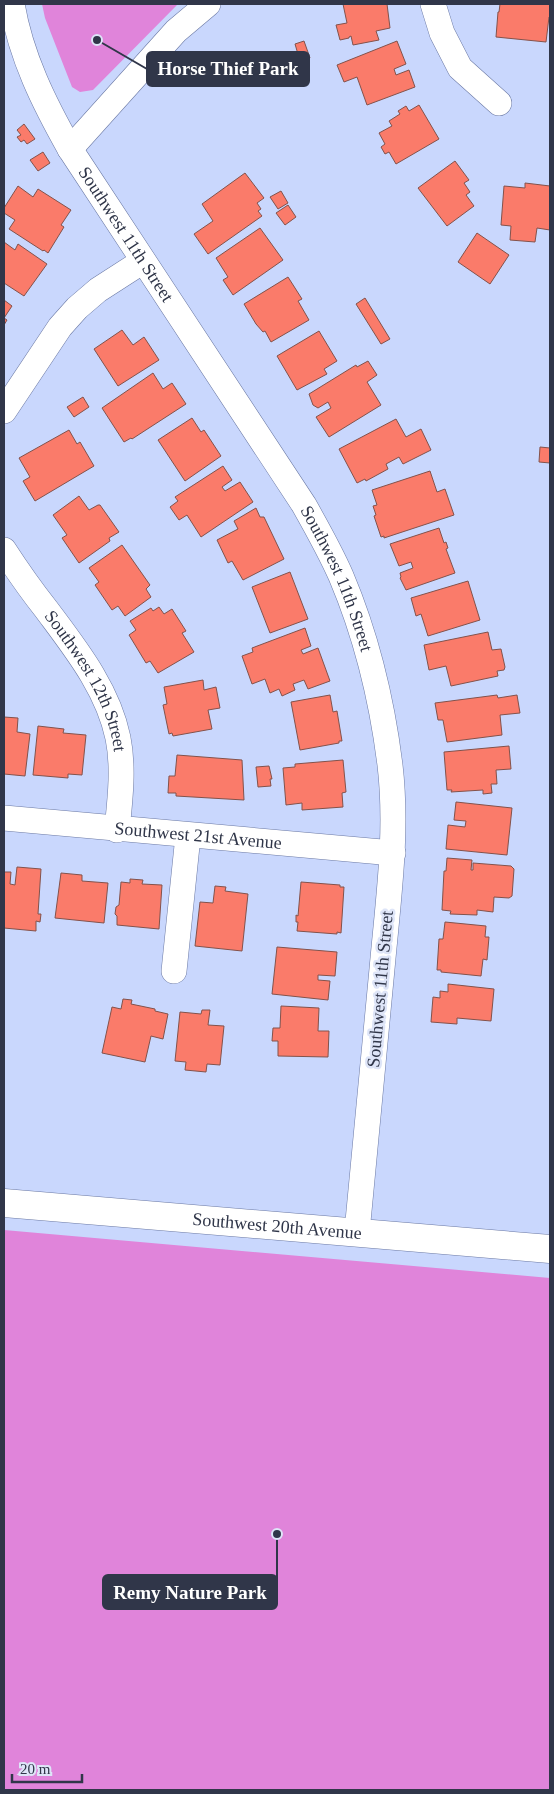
<svg xmlns="http://www.w3.org/2000/svg" width="554" height="1794" viewBox="0 0 554 1794" font-family="Georgia,serif">
  <rect width="100%" height="100%" fill="#c9d7fd"/>
  <path fill="#e084da" d="M 42,4 L 178,4 L 93,90 L 80,92 L 72,87 L 45,18 Z
    M 4,1230 L 550,1278 L 550,1790 L 4,1790 Z"/>
  <path fill="#fa7b6a" stroke="#83524b" d="M 343,4 L 387,4 L 390,28 L 376,31 L 379,40 L 353,45 L 351,36 L 349,37 L 349,38 L 340,40 L 336,25 L 347,23 Z
    M 500,4 L 550,4 L 550,17 L 549,17 L 546,42 L 496,37 L 498,12 L 499,12 Z
    M 304,41 L 310,58 L 300,61 L 295,44 Z
    M 397,41 L 406,64 L 394,69 L 396,75 L 409,70 L 415,87 L 367,105 L 357,77 L 344,82 L 337,65 Z
    M 419,105 L 439,139 L 396,164 L 389,152 L 385,154 L 381,147 L 385,144 L 379,133 L 392,126 L 389,121 L 400,114 L 398,111 L 406,106 L 409,111 Z
    M 24,124 L 35,139 L 27,144 L 24,140 L 21,142 L 17,137 L 21,135 L 17,130 Z
    M 43,152 L 50,163 L 38,171 L 30,160 Z
    M 455,161 L 469,180 L 464,183 L 470,192 L 466,195 L 474,206 L 447,226 L 418,188 Z
    M 245,173 L 264,198 L 257,203 L 261,209 L 258,211 L 262,216 L 208,254 L 194,234 L 213,221 L 202,204 Z
    M 525,183 L 550,186 L 550,230 L 537,228 L 535,242 L 510,240 L 511,226 L 501,225 L 504,186 L 525,188 Z
    M 18,186 L 33,197 L 38,189 L 71,210 L 61,225 L 64,227 L 48,253 L 44,250 L 43,251 L 9,229 L 15,220 L 4,213 L 4,208 Z
    M 281,191 L 288,203 L 278,209 L 270,197 Z
    M 288,205 L 296,217 L 285,225 L 276,213 Z
    M 260,228 L 283,260 L 233,295 L 223,280 L 228,277 L 216,258 Z
    M 477,233 L 509,255 L 490,284 L 458,262 Z
    M 4,242 L 15,250 L 18,244 L 47,264 L 24,296 L 4,283 Z
    M 288,277 L 302,299 L 298,301 L 309,320 L 271,342 L 265,331 L 263,332 L 256,324 L 244,304 Z
    M 365,298 L 390,339 L 381,344 L 356,304 Z
    M 4,300 L 12,306 L 4,318 L 7,320 L 4,325 Z
    M 122,330 L 133,345 L 144,337 L 159,360 L 118,386 L 94,349 Z
    M 319,331 L 337,361 L 324,369 L 327,374 L 297,390 L 277,356 Z
    M 368,361 L 377,375 L 367,382 L 381,405 L 329,437 L 316,417 L 331,408 L 328,402 L 318,408 L 313,405 L 309,394 L 356,365 L 357,367 Z
    M 153,373 L 163,389 L 172,383 L 186,404 L 132,439 L 131,438 L 124,442 L 102,408 Z
    M 83,397 L 89,407 L 74,417 L 67,407 Z
    M 192,418 L 201,432 L 204,430 L 221,456 L 185,481 L 158,440 Z
    M 396,419 L 406,437 L 421,429 L 431,450 L 403,464 L 399,457 L 386,464 L 388,469 L 366,481 L 365,479 L 357,483 L 339,449 Z
    M 69,430 L 77,444 L 80,442 L 94,466 L 35,501 L 23,481 L 30,477 L 19,458 Z
    M 540,447 L 550,448 L 550,463 L 539,462 Z
    M 223,466 L 232,480 L 222,487 L 225,491 L 240,482 L 253,502 L 201,537 L 187,515 L 179,520 L 170,507 L 178,501 L 175,497 Z
    M 430,471 L 437,492 L 445,489 L 454,515 L 384,538 L 384,536 L 381,537 L 374,516 L 376,515 L 373,506 L 377,505 L 372,490 Z
    M 79,496 L 89,510 L 98,505 L 100,505 L 119,532 L 109,538 L 110,541 L 79,563 L 62,538 L 67,535 L 53,515 Z
    M 256,508 L 260,517 L 264,517 L 284,559 L 243,580 L 232,561 L 228,563 L 217,540 L 238,529 L 234,521 Z
    M 439,528 L 444,543 L 446,542 L 448,548 L 446,549 L 455,573 L 406,590 L 400,578 L 401,577 L 400,573 L 413,568 L 411,562 L 399,566 L 390,544 Z
    M 122,545 L 150,585 L 146,589 L 151,597 L 125,616 L 118,606 L 112,610 L 95,585 L 99,582 L 89,568 Z
    M 290,572 L 308,619 L 270,633 L 252,587 Z
    M 468,581 L 480,620 L 428,636 L 421,614 L 416,616 L 411,598 Z
    M 159,607 L 164,614 L 172,609 L 186,631 L 182,633 L 194,652 L 158,673 L 150,661 L 146,663 L 129,635 L 136,630 L 130,621 L 151,608 L 153,611 Z
    M 305,628 L 311,646 L 301,650 L 303,654 L 318,648 L 330,681 L 308,689 L 304,680 L 293,684 L 295,690 L 282,696 L 279,689 L 270,693 L 265,679 L 252,684 L 242,656 L 253,652 L 252,648 Z
    M 488,632 L 492,650 L 501,649 L 505,667 L 504,670 L 497,671 L 498,676 L 451,686 L 446,666 L 429,670 L 424,645 Z
    M 203,680 L 204,690 L 216,687 L 220,708 L 208,710 L 212,729 L 173,736 L 172,733 L 169,734 L 163,705 L 167,704 L 164,687 Z
    M 330,695 L 333,712 L 337,711 L 342,741 L 339,741 L 339,743 L 300,750 L 291,702 Z
    M 497,695 L 498,698 L 517,695 L 520,713 L 500,715 L 502,735 L 447,742 L 443,720 L 438,720 L 435,703 Z
    M 4,717 L 18,718 L 17,732 L 30,734 L 25,776 L 4,774 Z
    M 38,726 L 64,729 L 63,733 L 86,735 L 82,775 L 68,774 L 68,778 L 33,775 Z
    M 509,746 L 511,769 L 496,770 L 497,784 L 491,784 L 492,793 L 483,794 L 483,790 L 451,792 L 452,790 L 447,790 L 444,752 Z
    M 177,755 L 242,760 L 244,800 L 176,796 L 176,793 L 168,793 L 169,776 L 175,776 Z
    M 343,760 L 346,792 L 342,793 L 343,807 L 302,810 L 302,803 L 286,805 L 283,768 L 295,767 L 295,764 Z
    M 269,766 L 272,779 L 270,779 L 271,786 L 258,787 L 256,767 Z
    M 456,802 L 512,808 L 507,855 L 446,849 L 448,825 L 465,827 L 466,821 L 454,820 Z
    M 447,858 L 472,860 L 471,870 L 473,870 L 473,863 L 511,866 L 514,869 L 512,896 L 509,898 L 494,897 L 493,912 L 477,910 L 477,915 L 450,914 L 451,911 L 442,910 L 444,871 L 446,871 Z
    M 17,867 L 41,869 L 38,914 L 41,914 L 40,922 L 36,921 L 36,931 L 4,928 L 4,933 L 4,872 L 11,872 L 10,884 L 15,885 Z
    M 61,873 L 82,875 L 82,881 L 108,883 L 104,923 L 55,918 Z
    M 130,879 L 143,880 L 142,884 L 162,885 L 159,929 L 117,925 L 117,916 L 115,914 L 116,907 L 119,905 L 121,882 L 130,883 Z
    M 301,882 L 340,885 L 340,887 L 344,887 L 341,933 L 337,932 L 337,934 L 297,931 L 298,922 L 296,922 L 296,915 L 298,916 Z
    M 215,886 L 226,887 L 225,891 L 248,894 L 242,951 L 195,946 L 200,902 L 213,903 Z
    M 445,922 L 486,926 L 485,937 L 489,937 L 487,960 L 483,959 L 481,976 L 441,972 L 441,970 L 437,970 L 439,939 L 443,939 Z
    M 277,947 L 337,952 L 335,976 L 318,975 L 318,980 L 330,981 L 328,1000 L 272,994 Z
    M 448,984 L 494,989 L 491,1021 L 457,1018 L 457,1024 L 431,1022 L 433,997 L 440,998 L 440,991 L 448,992 Z
    M 123,999 L 132,1000 L 131,1004 L 155,1009 L 155,1011 L 168,1014 L 163,1039 L 151,1036 L 145,1062 L 102,1053 L 112,1007 L 121,1009 Z
    M 281,1006 L 319,1008 L 318,1031 L 329,1031 L 328,1057 L 278,1056 L 278,1041 L 272,1041 L 273,1028 L 280,1028 Z
    M 202,1010 L 210,1010 L 208,1025 L 224,1026 L 220,1065 L 207,1064 L 206,1072 L 185,1070 L 186,1062 L 175,1061 L 180,1012 L 201,1014 Z"/>
  <g fill="none" stroke-linecap="round" stroke-linejoin="round">
    <defs>
      <g id="street">
        <path id="s1" d="M 12,4 C 21,57 44,103 70,149 L 304,505 C 317,528 330,551 341,576 C 366,635 382,701 390,765 C 398,833 388,901 382,969 C 374,1057 365,1144 357,1232"/>
        <path d="M 433,4 L 442,33 L 460,68 L 499,103"/>
        <path d="M 70,149 L 176,31 L 208,4"/>
        <path d="M 4,411 L 60,327 L 77,308 L 98,290 L 143,261"/>
        <path id="s2" d="M 4,550 C 17,570 31,590 46,609 C 75,648 108,689 118,738 C 124,768 120,800 117,830"/>
        <path id="s3" d="M 4,818 L 393,853"/>
        <path d="M 174,971 L 188,836"/>
      </g>
      <g id="secondary">
        <path id="s4" d="M 4,1203 L 550,1249"/>
      </g>
    </defs>
    <use href="#street" stroke="#6b79a4" stroke-width="26"/>
    <use href="#secondary" stroke="#6b79a4" stroke-width="29"/>
    <use href="#street" stroke="#fff" stroke-width="25"/>
    <use href="#secondary" stroke="#fff" stroke-width="28"/>
  </g>
  <g text-anchor="middle" dominant-baseline="central" stroke-width="5" stroke-linejoin="round" paint-order="stroke">
    <g font-size="18" fill="#303649" stroke="#dee5f8">
      <text stroke="none"><textPath href="#s1" startOffset="259">Southwest 11th Street</textPath></text>
      <text stroke="none"><textPath href="#s1" startOffset="664">Southwest 11th Street</textPath></text>
      <text stroke="none"><textPath href="#s2" startOffset="156">Southwest 12th Street</textPath></text>
      <text stroke="none"><textPath href="#s3" startOffset="195">Southwest 21st Avenue</textPath></text>
      <text transform="translate(380 989) rotate(-85)">Southwest 11th Street</text>
      <text stroke="none"><textPath href="#s4" startOffset="274">Southwest 20th Avenue</textPath></text>
    </g>
  </g>
  <path fill="none" stroke="#303649" stroke-width="2" d="M97 40L147 69M277 1534L277 1592"/>
  <g fill="#303649" stroke="#dee5f8" stroke-width="2">
    <circle cx="97" cy="40" r="5"/>
    <circle cx="277" cy="1534" r="5"/>
  </g>
  <g fill="#303649" stroke="#303649" stroke-width="2">
    <rect x="147" y="52" width="162" height="34" rx="5"/>
    <rect x="103" y="1575" width="174" height="34" rx="5"/>
  </g>
  <g font-size="19" text-anchor="middle" font-weight="bold" fill="#fff">
    <text x="228" y="75">Horse Thief Park</text>
    <text x="190" y="1599">Remy Nature Park</text>
  </g>
  <rect width="554" height="1794" fill="none" stroke="#303649" stroke-width="10"/>
  <path d="M12 1774v8h70v-8" fill="none" stroke="#303649" stroke-width="2.5"/>
  <text x="20" y="1774" font-size="15" fill="#303649" stroke="#dee5f8" stroke-width="4" paint-order="stroke">20 m</text>
</svg>
